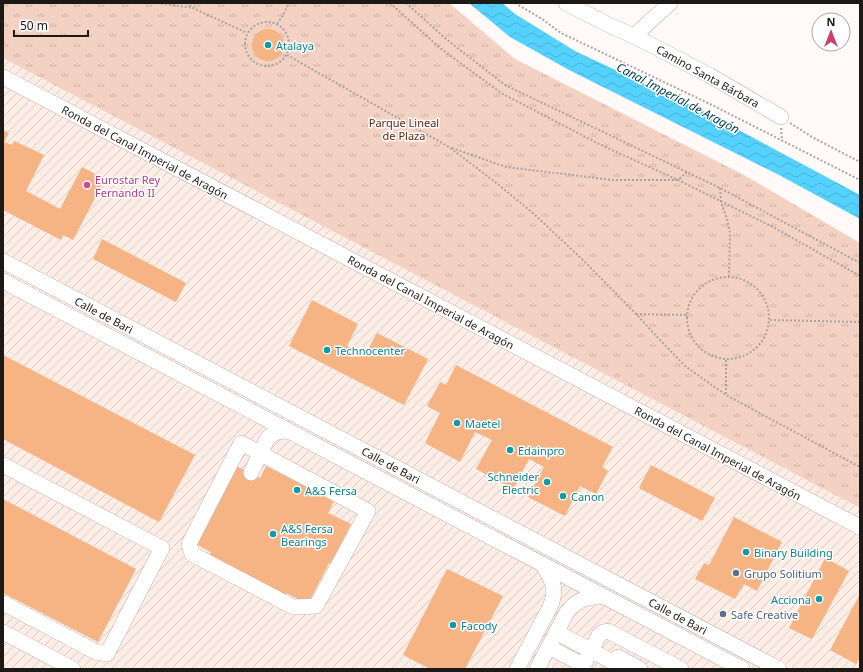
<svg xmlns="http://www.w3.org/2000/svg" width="863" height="672" viewBox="0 0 863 672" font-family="'Noto Sans',sans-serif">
  <defs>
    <pattern id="industrial-furrows" width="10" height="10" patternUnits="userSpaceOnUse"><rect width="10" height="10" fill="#ffede6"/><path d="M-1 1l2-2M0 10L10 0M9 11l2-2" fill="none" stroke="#dacbc5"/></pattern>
    <pattern id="grass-tufts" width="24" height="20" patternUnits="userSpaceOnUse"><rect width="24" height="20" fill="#f3d1c3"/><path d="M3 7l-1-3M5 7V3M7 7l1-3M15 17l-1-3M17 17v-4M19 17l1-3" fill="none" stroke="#d0b3a7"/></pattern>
    <pattern id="water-waves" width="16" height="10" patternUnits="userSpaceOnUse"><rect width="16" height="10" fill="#54d1fc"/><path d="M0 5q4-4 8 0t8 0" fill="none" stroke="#49b3d7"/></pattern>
  </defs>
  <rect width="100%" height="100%" fill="#fff9f7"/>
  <path fill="url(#industrial-furrows)" d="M 3,58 L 860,508 L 860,669 L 3,669 Z"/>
  <path fill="url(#grass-tufts)" d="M 3,3 L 449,3 L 515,59 L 744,175 L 860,243 L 860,508 L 3,58 Z"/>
  <path fill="url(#water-waves)" d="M 469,3 L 502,3 L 515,14 L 575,51 L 707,113 L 860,195 L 860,219 L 781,176 L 569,70 L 510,37 Z"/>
  <path fill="#f6b384" d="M252 45a16 16 0 1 1 32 0a16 16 0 1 1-32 0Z
    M 3,130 L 9,133 L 4,142 L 12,145 L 14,141 L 44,155 L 26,191 L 60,209 L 82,167 L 105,179 L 73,240 L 63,235 L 61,240 L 3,210 Z
    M 102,239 L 186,283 L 176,302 L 93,259 Z
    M 312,300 L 358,324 L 347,346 L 365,355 L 377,333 L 428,359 L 404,405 L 289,346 Z
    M 3,355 L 195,455 L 159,522 L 3,439 Z
    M 456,365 L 613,447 L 602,467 L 608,471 L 596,494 L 580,486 L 565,516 L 528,497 L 544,467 L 529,459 L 513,489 L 476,469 L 492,440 L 475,432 L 460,462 L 425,443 L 440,413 L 427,406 L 440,382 L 446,385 Z
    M 234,465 L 260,478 L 266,466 L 334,501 L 328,513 L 351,524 L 331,564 L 329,563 L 308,604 L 286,593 L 283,598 L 207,559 L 211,552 L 194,543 Z
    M 651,465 L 715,498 L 702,521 L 639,488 Z
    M 3,499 L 136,569 L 98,642 L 3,593 Z
    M 734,517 L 782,542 L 757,591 L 744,584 L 735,599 L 695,579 L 704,563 L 709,565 Z
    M 825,558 L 849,571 L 812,639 L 789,628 Z
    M 447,569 L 503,596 L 465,669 L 430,669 L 403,655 Z
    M 860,594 L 860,657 L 856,664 L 830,650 Z"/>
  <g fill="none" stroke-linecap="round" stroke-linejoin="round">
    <defs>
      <path id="minor" d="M 566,3 L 611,26 L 634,36 L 670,3
        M 634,36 L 709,75 L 781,117
        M 3,77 L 860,527
        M 3,261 L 779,669
        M 3,281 L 742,669
        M 241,443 L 368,511 L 316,606 L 293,607 L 192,554 L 189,544 Z
        M 3,465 L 162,548 L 107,654 L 96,652 L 3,603
        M 251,473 L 267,439 C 273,432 279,431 287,431
        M 3,632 L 73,669
        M 556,632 L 626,669
        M 549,647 L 581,664 L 585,662 L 599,635 L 603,632 L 608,631 L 681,669
        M 618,657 L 640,669
        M 517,669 L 550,607 C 558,588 552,581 543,565
        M 537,669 L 567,612 C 577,599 587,597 603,596"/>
    </defs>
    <use href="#minor" stroke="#bbb1ae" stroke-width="16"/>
    <path stroke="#aaa5a3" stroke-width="2" stroke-dasharray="2 2" stroke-linecap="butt" d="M 157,3 L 194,8
      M 186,3 L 195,9 L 247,33
      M 390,3 L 440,48 L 501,93 L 601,145 L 678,180 L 773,227 L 860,276
      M 406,3 L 446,39 L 505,85 L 720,188 L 860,263
      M 515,3 L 542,19 L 561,33 L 708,103 L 860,180
      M 3,5 L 4,3
      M245 44a22 22 0 1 1 44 0a22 22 0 1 1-44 0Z
      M 277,24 L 282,17 L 289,3
      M 287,55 L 449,147 L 499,185 L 534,214 L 584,261 L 636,314 L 660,340 L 685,366 L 726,395 L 860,467
      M 790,123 L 812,137 L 860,162
      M 781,128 L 782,140
      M 452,148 L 506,167 L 613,180 L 678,180 L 687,172
      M 720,188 L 721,202 L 727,219 L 730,233 L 729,277
      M687 318a41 41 0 1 1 82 0a41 41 0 1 1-82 0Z
      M 636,314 L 687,315
      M 770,320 L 860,322
      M 726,360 L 726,395"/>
    <use href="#minor" stroke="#fff" stroke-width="15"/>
  </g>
  <g fill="#0f9aa8" stroke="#fff" stroke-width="1.5">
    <circle cx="268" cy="45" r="4"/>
    <circle cx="327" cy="350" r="4"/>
    <circle cx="457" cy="423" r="4"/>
    <circle cx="510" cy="450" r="4"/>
    <circle cx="547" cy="482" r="4"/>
    <circle cx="297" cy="490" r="4"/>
    <circle cx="563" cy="496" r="4"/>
    <circle cx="273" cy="534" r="4"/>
    <circle cx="746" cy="552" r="4"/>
    <circle cx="819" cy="599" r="4"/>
    <circle cx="453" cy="625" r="4"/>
  </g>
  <circle fill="#d1479c" stroke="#fff" stroke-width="1.5" cx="87" cy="185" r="4"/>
  <g fill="#5c6f8a" stroke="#fff" stroke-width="1.5">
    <circle cx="736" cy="573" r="4"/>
    <circle cx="723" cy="614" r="4"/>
  </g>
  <g text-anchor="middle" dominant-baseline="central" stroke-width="3" stroke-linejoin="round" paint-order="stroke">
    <g font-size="11" fill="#0d838f" stroke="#fff" text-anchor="start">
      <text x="276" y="45">Atalaya</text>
      <text x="335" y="350">Technocenter</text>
      <text x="465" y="423">Maetel</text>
      <text x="518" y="450">Edainpro</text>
      <text x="539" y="476" text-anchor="end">Schneider<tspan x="539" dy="13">Electric</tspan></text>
      <text x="305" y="490">A&amp;S Fersa</text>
      <text x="571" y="496">Canon</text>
      <text x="281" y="528">A&amp;S Fersa<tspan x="281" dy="13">Bearings</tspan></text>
      <text x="754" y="552">Binary Building</text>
      <text x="811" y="599" text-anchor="end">Acciona</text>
      <text x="461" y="625">Facody</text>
    </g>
    <g font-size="11" fill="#1c1917" stroke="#fff">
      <text transform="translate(708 76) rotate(29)">Camino Santa Bárbara</text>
      <text transform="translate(145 152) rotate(28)">Ronda del Canal Imperial de Aragón</text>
      <text transform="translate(431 302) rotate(28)">Ronda del Canal Imperial de Aragón</text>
      <text transform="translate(104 315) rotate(28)">Calle de Bari</text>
      <text transform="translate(718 453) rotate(28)">Ronda del Canal Imperial de Aragón</text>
      <text transform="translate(391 465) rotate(28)">Calle de Bari</text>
      <text transform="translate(678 616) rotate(28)">Calle de Bari</text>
    </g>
    <g font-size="11" fill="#5f2409" stroke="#fff">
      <text x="404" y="122">Parque Lineal<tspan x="404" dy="13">de Plaza</tspan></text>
    </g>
    <g font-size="11" fill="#b23c85" stroke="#fff" text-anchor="start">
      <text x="95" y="179">Eurostar Rey<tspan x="95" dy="13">Fernando II</tspan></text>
    </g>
    <g font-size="11" fill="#4e5e75" stroke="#fff" text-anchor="start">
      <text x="744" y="573">Grupo Solitium</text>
      <text x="731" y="614">Safe Creative</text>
    </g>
    <g font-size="12" font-style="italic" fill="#013c4d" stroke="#fff">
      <text transform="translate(678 98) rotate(28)">Canal Imperial de Aragón</text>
    </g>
  </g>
  <rect width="863" height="672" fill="none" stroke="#1c1917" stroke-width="8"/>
  <g transform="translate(831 32)"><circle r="19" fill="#ffffff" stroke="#a4a3a2"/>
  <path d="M0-3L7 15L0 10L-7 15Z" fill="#cc3f71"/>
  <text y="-6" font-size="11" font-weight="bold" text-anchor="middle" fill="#1c1917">N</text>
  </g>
  <path d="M14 30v6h74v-6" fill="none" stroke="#1c1917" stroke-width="2"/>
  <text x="20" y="30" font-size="12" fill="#1c1917" stroke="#ffffff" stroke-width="3" paint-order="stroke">50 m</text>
</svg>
